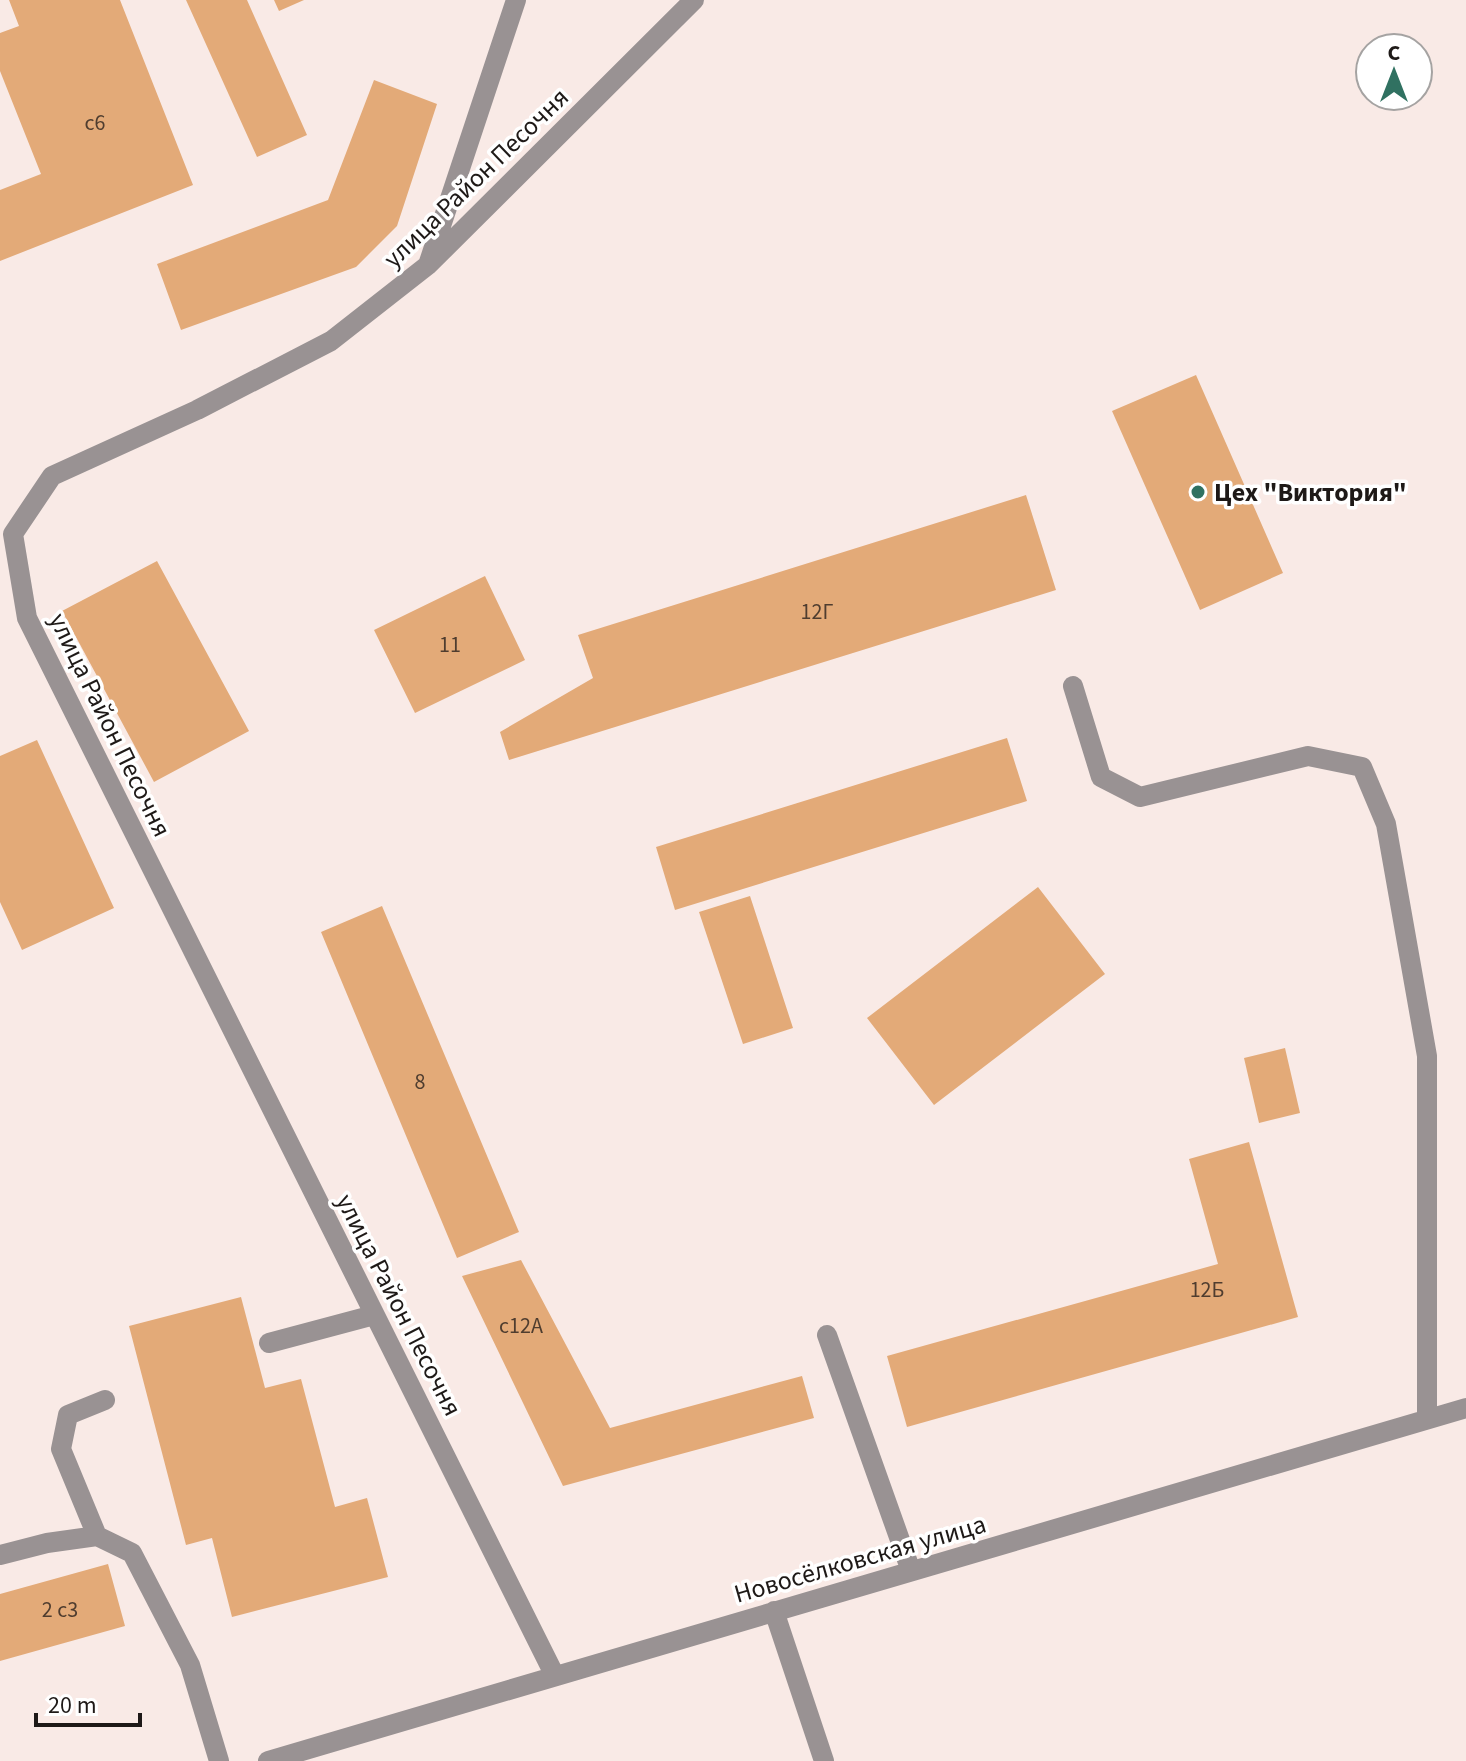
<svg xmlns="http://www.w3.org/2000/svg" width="1466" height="1761" viewBox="0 0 1466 1761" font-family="'Source Sans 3',sans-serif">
  <rect width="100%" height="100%" fill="#f9eae6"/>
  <path fill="#e3aa78" d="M 9,0 L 120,0 L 193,185 L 0,261 L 0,190 L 41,174 L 0,71 L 0,33 L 19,26 Z
    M 186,0 L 247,0 L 307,135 L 257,157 Z
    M 274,0 L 304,0 L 279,11 Z
    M 374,80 L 437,104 L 397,226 L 356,267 L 181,330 L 157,264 L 328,200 Z
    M 1196,375 L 1283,573 L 1200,610 L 1112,411 Z
    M 1026,495 L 1056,590 L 509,760 L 500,732 L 593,678 L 578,635 Z
    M 157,561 L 249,731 L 154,782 L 62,611 Z
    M 485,576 L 525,660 L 415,713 L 374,630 Z
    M 1007,738 L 1027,801 L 675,910 L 656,847 Z
    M 37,740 L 114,908 L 22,950 L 0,902 L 0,756 Z
    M 1038,887 L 1105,974 L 934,1105 L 867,1018 Z
    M 750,896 L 793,1028 L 743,1044 L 699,912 Z
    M 382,906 L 519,1232 L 457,1258 L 321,932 Z
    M 1285,1048 L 1300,1113 L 1259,1123 L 1244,1058 Z
    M 1249,1142 L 1298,1317 L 907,1427 L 887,1356 L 1218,1264 L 1189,1159 Z
    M 521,1260 L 610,1428 L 802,1376 L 814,1418 L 563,1486 L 462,1276 Z
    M 241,1297 L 265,1388 L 301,1379 L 335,1507 L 367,1498 L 388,1577 L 232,1617 L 212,1538 L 186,1545 L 129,1326 Z
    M 108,1564 L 125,1626 L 0,1661 L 0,1594 Z"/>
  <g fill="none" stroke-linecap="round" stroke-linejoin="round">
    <path stroke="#999293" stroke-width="20" d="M 429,262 L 516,0
      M 1073,686 L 1101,777 L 1140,797 L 1308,756 L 1362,767 L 1386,824 L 1427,1056 L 1427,1419
      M 827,1335 L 911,1571
      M 269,1343 L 374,1315
      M 97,1536 L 61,1449 L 68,1415 L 105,1400
      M 0,1555 L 47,1543 L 97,1536 L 132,1553 L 190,1665 L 219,1761
      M 774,1611 L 824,1761
      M 555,1676 L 27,618 L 13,534 L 52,476 L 197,410 L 331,341 L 428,265 L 694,0
      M 268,1761 L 1466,1408"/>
  </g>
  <circle fill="#307161" stroke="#fff" stroke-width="3" cx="1198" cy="492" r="8"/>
  <g text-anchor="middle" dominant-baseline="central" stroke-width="7" stroke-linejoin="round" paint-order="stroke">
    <g font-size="22" fill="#4f3d2f">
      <text x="95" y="123">с6</text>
      <text x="817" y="612">12Г</text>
      <text x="450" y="645">11</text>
      <text x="420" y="1082">8</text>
      <text x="1207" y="1290">12Б</text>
      <text x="521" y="1326">с12А</text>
      <text x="60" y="1610">2 с3</text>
    </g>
    <g font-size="26" fill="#1e1917" stroke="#fff">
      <text transform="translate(476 178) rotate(-44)">улица Район Песочня</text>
      <text transform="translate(110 725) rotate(64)">улица Район Песочня</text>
      <text transform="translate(399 1305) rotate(63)">улица Район Песочня</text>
      <text transform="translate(860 1559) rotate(-16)">Новосёлковская улица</text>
    </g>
    <g font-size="26" font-weight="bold" fill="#1e1917" stroke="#fff" text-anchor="start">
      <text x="1214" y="492">Цех "Виктория"</text>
    </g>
  </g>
  <g transform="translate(1394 72)"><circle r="38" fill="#ffffff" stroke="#a5a3a2" stroke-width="2"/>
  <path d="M0-6L14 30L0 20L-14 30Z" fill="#307161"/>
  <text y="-12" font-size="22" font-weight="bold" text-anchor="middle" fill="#1e1917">С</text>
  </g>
  <path d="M36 1713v12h104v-12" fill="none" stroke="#1e1917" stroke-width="4"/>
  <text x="48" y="1713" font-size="24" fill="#1e1917" stroke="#ffffff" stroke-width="6" paint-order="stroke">20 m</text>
</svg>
